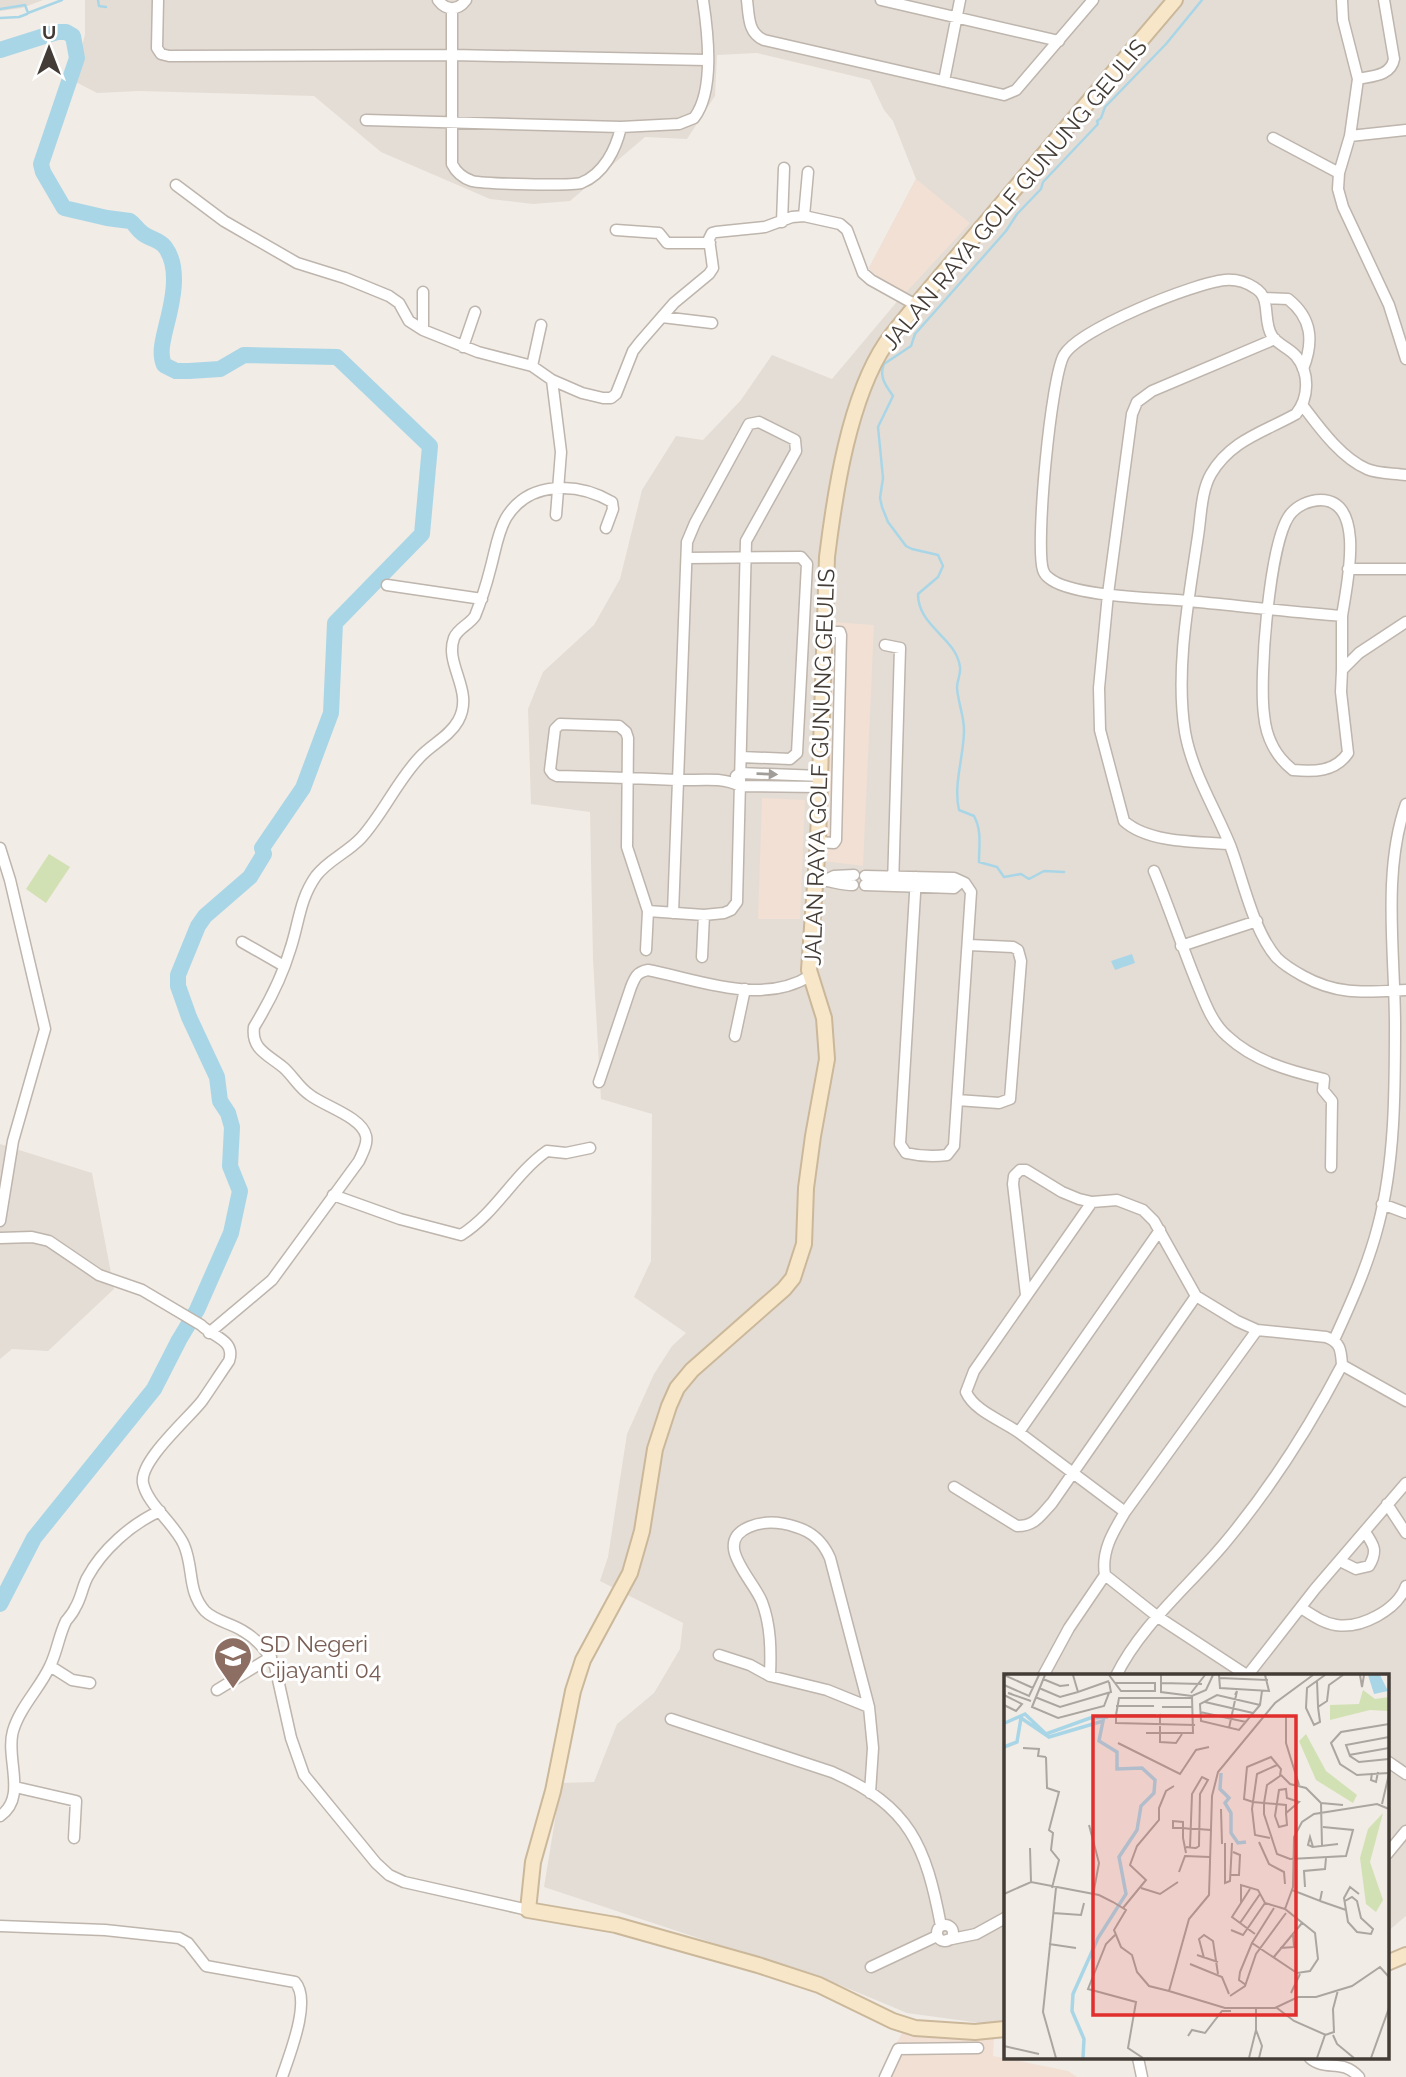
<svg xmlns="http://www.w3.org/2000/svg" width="1406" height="2077" viewBox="0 0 1406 2077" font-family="Raleway,sans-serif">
  <rect width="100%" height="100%" fill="#f1ece6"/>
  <path fill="#e4ddd5" d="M 0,0 L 43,0 L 22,8 L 0,11 Z
    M 85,0 L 1406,0 L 1406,1916 L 1387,1932 L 1387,1676 L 1005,1676 L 1005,2021 L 995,2025 L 907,2013 L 840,1985 L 544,1887 L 561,1783 L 594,1782 L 617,1724 L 654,1693 L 680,1649 L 683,1623 L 600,1581 L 608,1557 L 627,1434 L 654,1374 L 672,1346 L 686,1333 L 634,1297 L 651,1261 L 652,1114 L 601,1099 L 593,959 L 590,812 L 531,804 L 528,709 L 543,672 L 594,625 L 620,579 L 642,490 L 676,436 L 703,440 L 741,400 L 772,355 L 832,379 L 900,298 L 869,268 L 916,179 L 893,121 L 884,110 L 870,80 L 757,53 L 717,55 L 715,96 L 687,139 L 645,137 L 570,201 L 533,204 L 490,199 L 381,152 L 314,96 L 139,91 L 97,93 L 72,80 L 85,35 Z
    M 0,1144 L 92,1173 L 114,1289 L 48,1351 L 12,1349 L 0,1359 Z"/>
  <path fill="#f1e0d3" d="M 916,179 L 970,223 L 901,298 L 869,268 Z
    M 834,622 L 874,625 L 863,866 L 823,861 Z
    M 762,798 L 805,800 L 800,919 L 758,919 Z
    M 903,2031 L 963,2039 L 994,2037 L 993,2056 L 1068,2071 L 1077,2077 L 880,2077 Z"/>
  <path fill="#d2e1b3" d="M 49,854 L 70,867 L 46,903 L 26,889 Z"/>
  <path fill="#a9d6e7" d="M 1132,954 L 1135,963 L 1115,970 L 1111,961 Z"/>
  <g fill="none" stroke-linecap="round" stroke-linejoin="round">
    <path stroke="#a9d6e7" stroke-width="2.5" d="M 98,0 L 99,6 L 106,7
      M 0,9 L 25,5 L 28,13 L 62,0
      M 0,18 L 19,17 L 27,14
      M 1064,872 L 1044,871 L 1029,879 L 1021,874 L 1004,877 L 997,867 L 979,862 C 979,845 982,831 974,816 L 959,810 C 953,785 964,756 964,730 C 964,716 958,702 957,688 C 957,681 961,674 960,667 C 956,637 918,627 918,594 L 938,577 L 943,566 L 938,555 L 912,549 L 906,546 L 888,522 L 882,507 L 880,498 L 883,478 L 878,427 L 893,396 C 888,388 878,378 884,364 L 911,346 L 915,334 L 1006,231 L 1017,214 L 1041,189 L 1043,182 L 1098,124 L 1097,121 L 1101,118 L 1105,107 L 1166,44 L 1202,0"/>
    <path stroke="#a9d6e7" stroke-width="16" d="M 0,50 L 57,32 L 66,32 L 73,36 L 77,58 L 41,164 L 43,172 L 64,208 L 107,218 L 130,221 C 135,224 137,229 141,232 C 148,239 159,239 165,247 C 181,268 172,304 166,327 C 163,340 159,353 164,365 L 176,371 L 189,371 L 220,369 L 244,355 L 337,357 L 430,446 L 422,534 L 335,623 L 331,713 L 303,788 L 262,848 L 264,854 L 250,877 L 205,916 L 198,926 L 178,975 L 178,986 L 189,1017 L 217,1077 L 220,1101 L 228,1113 L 232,1127 L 230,1166 L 240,1191 L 231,1233 L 197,1310 L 179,1340 L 154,1389 L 34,1538 L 0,1604"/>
    <defs>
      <path id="street" d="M 158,0 L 157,48 L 161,54 L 169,56 L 452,55 L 707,60
        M 438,0 C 446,11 458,11 466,0
        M 747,0 C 749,17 748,33 764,40 L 1004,95 L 1016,90 L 1093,0
        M 881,0 L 1059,41
        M 1342,0 L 1343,20 L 1358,79 L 1350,136 L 1339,173 L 1338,189 L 1343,207 L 1389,305 L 1406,359
        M 452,9 L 452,164 C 456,172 463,178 472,181 C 484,184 571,186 581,183 C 604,174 616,149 621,127
        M 1358,79 C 1372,76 1391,76 1394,59 L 1384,0
        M 944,81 L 960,0
        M 366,120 L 621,127 L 679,124 L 694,118 C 715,91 708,33 703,0
        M 1350,136 L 1406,130
        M 1273,138 L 1339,173
        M 176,185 L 224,221 L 297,263 L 345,278 L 389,296 L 399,303 L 409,321 L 423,330 L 478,352 L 532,366 L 552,380 L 582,393 L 603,398 L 611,398 L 616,394 L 633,351 L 640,342 L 674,303 L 709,274 L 713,268 L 709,239 L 712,233 L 716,232 L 765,227 L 792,217 L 804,216 L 840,224 L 847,230 L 863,273 L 871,280 L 916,305
        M 804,216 L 808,172
        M 782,222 L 784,168
        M 616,230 L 659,233 L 667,243 L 710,243
        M 1265,298 L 1288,299 C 1312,318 1314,341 1303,369
        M 662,317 L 712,323
        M 423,330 L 423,292
        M 463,347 L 475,312
        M 532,366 L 541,325
        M 552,380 L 561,452 L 556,515
        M 1303,406 C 1319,427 1341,458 1367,469 C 1378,474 1394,473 1406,475
        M 687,558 L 801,557 L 807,564 L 797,753 L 790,759 L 741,757
        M 1348,569 L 1406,569
        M 387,585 L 482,599
        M 1406,622 L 1359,653 L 1342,670 L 1342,616 C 1291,612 1240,606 1189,601 C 1158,598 1071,597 1049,578 C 1046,576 1044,573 1043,570 C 1035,545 1051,377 1064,355 C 1079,329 1194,283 1225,280 C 1236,279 1246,282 1255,288 C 1272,298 1262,320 1272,336 C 1277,344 1289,348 1296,356 C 1310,373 1309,398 1296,414 C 1264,432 1231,440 1211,474 C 1201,491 1201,517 1198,536 C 1189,597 1175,670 1185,732 C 1192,772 1215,808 1230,845 C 1243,879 1253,931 1277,958 C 1284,965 1294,971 1303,976 C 1339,996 1367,992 1406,990
        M 885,645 L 900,648 L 893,886
        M 1342,670 L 1341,692 L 1348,753 C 1335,772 1314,772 1293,770 C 1276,757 1266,737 1264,715 C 1259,678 1269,546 1289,516 C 1296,506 1309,500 1321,500 C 1367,501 1346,588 1342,616
        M 736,776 L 740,773 L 821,776
        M 818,842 L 834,843 L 836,840 L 841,635 L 840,632 L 824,632
        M 1229,844 C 1198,842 1148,843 1124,821 L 1100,730 L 1099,688 L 1108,594 L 1132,414 L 1137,402 L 1152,391 L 1275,339
        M 0,848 L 10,880 L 45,1029 L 13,1141 L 0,1221
        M 1154,871 C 1169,907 1181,944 1196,981 C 1204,1000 1211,1022 1227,1036 C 1254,1061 1289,1071 1324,1079 L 1323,1090 L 1332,1101 L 1331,1167
        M 865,876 L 954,878 L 965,883 L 971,892 L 954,1146 L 947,1155 C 933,1157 919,1156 906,1153 L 900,1144 L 916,877
        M 816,880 C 829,880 840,885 853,885
        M 826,880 L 834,876 L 854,875
        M 865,885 L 954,888 L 961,882
        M 648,911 L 704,915 L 724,913 L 731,910 L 737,902 L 746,541 L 796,451 L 795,440 L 759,422 L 749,424 L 695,523 L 687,542 L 673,913
        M 242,942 L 284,966
        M 1181,946 L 1257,921
        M 646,950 L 648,911 L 627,847 L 628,738 L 626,732 L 619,726 L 560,724 L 555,729 L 550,770 L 553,774 L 557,776 C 597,777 637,778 676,780 C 697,781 721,776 740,786 L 820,787
        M 702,957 L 704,915
        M 735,1036 L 745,989
        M 599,1082 L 631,987 C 635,977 637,972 648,970 C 700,980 761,1006 810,976
        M 957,1100 L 999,1103 L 1010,1099 L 1021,961 L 1018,950 L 1013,947 L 969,945
        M 333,1195 L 400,1219 L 461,1235 C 496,1213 514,1174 547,1151 L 566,1153 L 590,1148
        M 1092,1202 L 974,1371 L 966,1392 C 975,1412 1004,1421 1021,1434 C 1056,1460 1090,1486 1125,1512
        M 1382,1204 L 1406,1213
        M 0,1238 L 32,1237 L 49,1241 L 99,1275 L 142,1290 L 201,1325 C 213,1337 236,1340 229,1361 C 220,1374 211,1388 202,1401 C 189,1418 139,1461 143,1483 C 147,1504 175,1524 184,1545 C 194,1568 187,1591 205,1611 C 215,1621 231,1623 243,1631 C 257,1639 268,1652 275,1666 L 291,1738 L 304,1775 L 376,1863 L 389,1875 L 404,1882 L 528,1910
        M 1026,1295 L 1013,1184 L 1014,1176 L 1020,1170 L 1026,1170 L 1062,1192 L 1079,1199 L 1092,1202 L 1117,1200 L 1143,1210 L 1154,1221 L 1196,1296 L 1237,1321 L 1257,1330 L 1326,1337 C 1341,1342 1341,1351 1342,1365 L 1406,1401
        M 209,1333 L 272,1280 L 359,1161 C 362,1154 368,1144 366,1136 C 362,1117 324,1106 310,1095 C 299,1088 293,1076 284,1068 C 269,1055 251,1050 254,1027 C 268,1004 282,977 290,950 C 299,924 299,900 316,876 C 328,860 347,853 361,838 C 383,814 397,781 420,757 C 432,744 449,737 458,721 C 475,691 444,665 454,638 C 458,628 469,625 475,616 C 481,601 486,586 490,570 C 495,553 497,534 506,518 C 529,480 578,482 612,502 L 613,509 L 606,528
        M 1334,1340 C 1351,1303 1368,1265 1378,1226 C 1395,1162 1395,1091 1395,1025 C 1395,954 1382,872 1406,804
        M 1019,1432 L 1160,1230
        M 954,1487 L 1017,1526 C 1035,1526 1040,1516 1052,1503 L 1196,1296
        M 1387,1504 L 1406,1533
        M 1340,1561 L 1356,1569 L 1369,1566 C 1378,1551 1374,1545 1365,1532
        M 1301,1608 C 1312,1615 1323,1623 1336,1625 C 1361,1629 1397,1610 1406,1586
        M 719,1655 L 750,1665 L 770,1676 L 827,1690 L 869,1707
        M 50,1666 L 72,1680 L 90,1683
        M 770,1676 C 771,1651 771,1626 762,1602 C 753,1579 712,1543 749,1527 C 765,1520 781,1522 796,1527 C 813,1532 823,1542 830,1558 L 869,1707 L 873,1748 L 870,1793
        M 1043,1676 L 1069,1628 L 1105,1575
        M 1116,1676 C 1141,1625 1188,1587 1224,1544 C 1270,1489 1309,1428 1342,1365
        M 1247,1676 L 1315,1589 L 1406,1483
        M 1248,1676 L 1158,1617 L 1105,1575 C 1101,1551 1113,1532 1125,1512 L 1257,1330
        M 217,1690 L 271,1657
        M 671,1719 L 832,1772 C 910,1806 926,1846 941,1926
        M 1387,1761 L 1406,1774
        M 15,1787 L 76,1801 L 74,1838
        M 0,1816 C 28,1797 5,1758 13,1731 C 20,1707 40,1688 50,1666 C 57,1652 59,1635 66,1621 C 69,1617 73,1613 75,1608 C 81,1599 82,1588 87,1578 C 102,1550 131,1524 160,1511
        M 1387,1854 L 1406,1831
        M937 1933a8 8 0 1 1 16 0a8 8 0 1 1-16 0Z
        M 0,1926 L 105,1930 L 179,1938 L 188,1943 L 206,1966 L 295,1982 C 312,2000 289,2056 282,2077
        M 947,1940 L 976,1934 L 1005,1918
        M 871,1967 L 937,1936
        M 1138,2058 L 1142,2077
        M 1310,2058 C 1326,2072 1342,2058 1359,2077
        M 885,2077 L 898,2049 L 978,2048"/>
      <path id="secondary" d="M 1387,1963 L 1406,1955
        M 1005,2029 L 975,2032 L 915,2028 L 893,2021 L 819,1985 L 758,1965 L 616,1925 L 528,1910 L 533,1862 L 553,1791 L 573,1691 L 583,1660 L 630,1573 L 642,1531 L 655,1449 L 669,1406 L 677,1388 L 692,1370 L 784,1289 L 793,1278 L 804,1244 L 806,1188 L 813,1136 L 827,1059 L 824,1018 L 809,970 L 818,842 L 827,557 C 835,492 849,398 886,343 C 895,330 906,318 916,305 L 1175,0"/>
    </defs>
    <use href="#street" stroke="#beb5ad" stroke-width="13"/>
    <use href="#secondary" stroke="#cbb89a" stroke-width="18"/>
    <use href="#street" stroke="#fff" stroke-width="10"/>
    <use href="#secondary" stroke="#f8e6c9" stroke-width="14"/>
  </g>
  <defs><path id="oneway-solid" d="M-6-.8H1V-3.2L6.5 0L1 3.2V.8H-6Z" transform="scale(1.75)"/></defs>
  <use fill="#a19e9a" href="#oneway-solid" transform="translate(767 774) rotate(2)"/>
  <defs>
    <symbol id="school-pin" viewBox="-11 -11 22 30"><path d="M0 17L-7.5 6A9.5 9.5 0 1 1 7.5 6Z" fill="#8d6e63" stroke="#fff"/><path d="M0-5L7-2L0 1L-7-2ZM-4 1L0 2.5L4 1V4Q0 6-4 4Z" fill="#fff"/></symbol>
  </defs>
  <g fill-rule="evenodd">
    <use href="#school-pin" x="211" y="1634" width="44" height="60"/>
  </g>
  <g text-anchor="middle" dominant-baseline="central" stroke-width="6" stroke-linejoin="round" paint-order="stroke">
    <g font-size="23" fill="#433c36" stroke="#fff">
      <text transform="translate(1014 194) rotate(-50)">JALAN RAYA GOLF GUNUNG GEULIS</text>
      <text transform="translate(819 767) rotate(-88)">JALAN RAYA GOLF GUNUNG GEULIS</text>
    </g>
    <g font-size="23" fill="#785e54" stroke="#fff" text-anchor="start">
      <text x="260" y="1643">SD Negeri<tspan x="260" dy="26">Cijayanti 04</tspan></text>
    </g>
  </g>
  <g transform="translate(1004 1674)">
    <rect width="385" height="385" fill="#f1ece6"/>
    <path d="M 359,16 L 371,25 L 385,23 L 385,37 L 366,36 L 326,46 L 326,31 L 355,30 ZM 302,60 L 322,97 L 353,121 L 349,129 L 312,106 L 295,67 ZM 379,139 L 366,188 L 379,226 L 372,238 L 362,230 L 356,184 L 364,155 Z" fill="#d2e1b3"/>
    <path d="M 364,1 L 376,1 L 384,17 L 370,20 Z" fill="#a9d6e7"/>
    <path fill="none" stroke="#a9d6e7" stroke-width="3.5" d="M 1,49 L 21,40 L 42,60 L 86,44 L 104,43M 0,73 L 13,68 L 17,44 L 45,63 L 99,47 L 95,67 L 113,78 L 113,95 L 138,94 L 151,106 L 150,119 L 137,132 L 133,156 L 115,183 L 122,220 L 94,264 L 69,320 L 68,337 L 80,365 L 79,384M 217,99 L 216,115 L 225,124 L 221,129 L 227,139 L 227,159 L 234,169 L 242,168"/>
    <path fill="none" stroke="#aba6a0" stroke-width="2" d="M 0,1 L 29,14M 41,1 L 28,33 L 54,44 L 100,32 L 105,19M 69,1 L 74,18 L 105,7M 105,1 L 117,17 L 151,17 L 151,9 L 111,9M 157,1 L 157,18 L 188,22 L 202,16 L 209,1M 215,1 L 216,14 L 265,17 L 261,1M 309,1 L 271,29 L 214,98 L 208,122 L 205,221 L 185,245 L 165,317 L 221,334 L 271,334 L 294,323 L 312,323 L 348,312 L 376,293 L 385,303M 321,1 L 303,14 L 302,34 L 310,51 L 316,48 L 314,33 L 323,27 L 325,11 L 339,1M 356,1 L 358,13 L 360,1M 215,4 L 264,6M 39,5 L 56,12 L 65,11M 313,7 L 314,32M 157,9 L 198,10M 0,11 L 25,22 L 35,1M 35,14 L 56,23 L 74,18M 187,19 L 201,1M 8,20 L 4,19 L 27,27M 0,21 L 18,30 L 12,37 L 0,31M 31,23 L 56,33 L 107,18 L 105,8M 201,28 L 249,39M 256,31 L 213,21 L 196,30 L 197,47 L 235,56 L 256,31 L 258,17M 112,32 L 150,32M 158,33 L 189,33M 196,38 L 242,48M 112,41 L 115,24 L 188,24M 152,41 L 112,41 L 112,49 L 191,51M 156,41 L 190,42M 282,41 L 282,69 L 295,111M 152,42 L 156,41 L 156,68 L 172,69 L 178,60M 225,54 L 233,17 L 231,21M 142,59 L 189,59 L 188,22M 385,63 L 342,71 L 346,82 L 355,88 L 385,85M 114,69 L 176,100 L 192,76 L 205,73M 19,74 L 35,75 L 34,82 L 42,83M 345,81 L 385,74M 42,83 L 43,114 L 55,118 L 45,156 L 49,159 L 47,176 L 55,186 L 48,214M 368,99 L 367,106 L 372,108 L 374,98M 384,99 L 353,101 L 336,90 L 327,69 L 337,58 L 385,50M 277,101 L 286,110 L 302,114 L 317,129 L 318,172M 283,124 L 295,128 L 282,139 L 282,131 L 272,130 L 260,129 L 249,128 L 240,125 L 243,93 L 267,83 L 277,95 L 276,102 L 263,111 L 260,129 L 260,140 L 273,180 L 286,185 L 342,182 L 349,156 L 319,153M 317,129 L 339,131M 378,130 L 385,100M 217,135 L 218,170M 282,139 L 283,151 L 275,153 L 271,142 L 275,116 L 282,115 L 283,125M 85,151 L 95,189 L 89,221M 266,164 L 251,161 L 248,135 L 253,100 L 273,91M 255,168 L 265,190 L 280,198 L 281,210M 221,169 L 221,209 L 226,207 L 228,169M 182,173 L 191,174 L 192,174 L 195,172 L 196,120 L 204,106 L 198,103 L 188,120 L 186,174M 309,173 L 304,171 L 306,163 L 309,173 L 334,170M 26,174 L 27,208M 182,179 L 179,164 L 179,148 L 169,147 L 169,154 L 179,154 L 187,155 L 194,155 L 207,156M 175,198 L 181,182 L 206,183M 227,201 L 235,201 L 236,181 L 229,178M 301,213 L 300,197 L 321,195 L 322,184M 52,214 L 39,338 L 52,384M 137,214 L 156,220 L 174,208M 246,215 L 228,243 L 251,260M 288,216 L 316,227 L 318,217M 0,220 L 27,208 L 95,221 L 109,228 L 122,236 L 110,256 L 117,273 L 128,281 L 133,298 L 145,312 L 165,317M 316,227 L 342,236M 341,227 L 348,223 L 353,227 L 357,244 L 369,255 L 367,260 L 353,258 L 344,248 L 340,224 L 346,213 L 355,220M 237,229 L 237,211 L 254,216 L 261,229 L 281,235 L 311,259 L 314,285 L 306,297 L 293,299 L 248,269 L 270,234M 119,234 L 142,206 L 126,191 L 133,172 L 155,146 L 155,134 L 162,117 L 170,112M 281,235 L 289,213 L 290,163 L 298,148 L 310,140 L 373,130 L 385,135M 49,239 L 77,241 L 80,229M 236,249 L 256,220M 227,256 L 239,261 L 261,229M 112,260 L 102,270 L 84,315 L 132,328 L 124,374 L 139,384M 45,270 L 72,274M 276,274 L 290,273 L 289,259M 193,281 L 214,288M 200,284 L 195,265 L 200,261 L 209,267 L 214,300M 269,284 L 298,249M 186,290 L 218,303 L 225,320M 242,311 L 235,306 L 236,298 L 248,269M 287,319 L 296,300M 226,322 L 241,312 L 252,280 L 282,239M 273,334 L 290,347 L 322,361M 252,335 L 252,356 L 258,372 L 255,384M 329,361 L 333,370 L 350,384M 184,362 L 188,356 L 201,359 L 218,337 L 227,337M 0,372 L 35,380M 245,384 L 252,356M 313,384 L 321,361 L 330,358 L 329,335 L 334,316M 367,384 L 385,334"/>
    <path fill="#e12f2d" fill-opacity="0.15" stroke="#e12f2d" stroke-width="3.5" d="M 89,42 L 292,42 L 292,341 L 89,341 Z"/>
    <rect width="385" height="385" fill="none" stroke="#433c36" stroke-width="3.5"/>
  </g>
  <g transform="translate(49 49)" stroke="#ffffff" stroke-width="5" paint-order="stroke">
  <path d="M0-5L12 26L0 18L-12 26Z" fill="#433c36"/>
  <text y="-10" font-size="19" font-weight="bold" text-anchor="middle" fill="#433c36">U</text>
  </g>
</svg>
